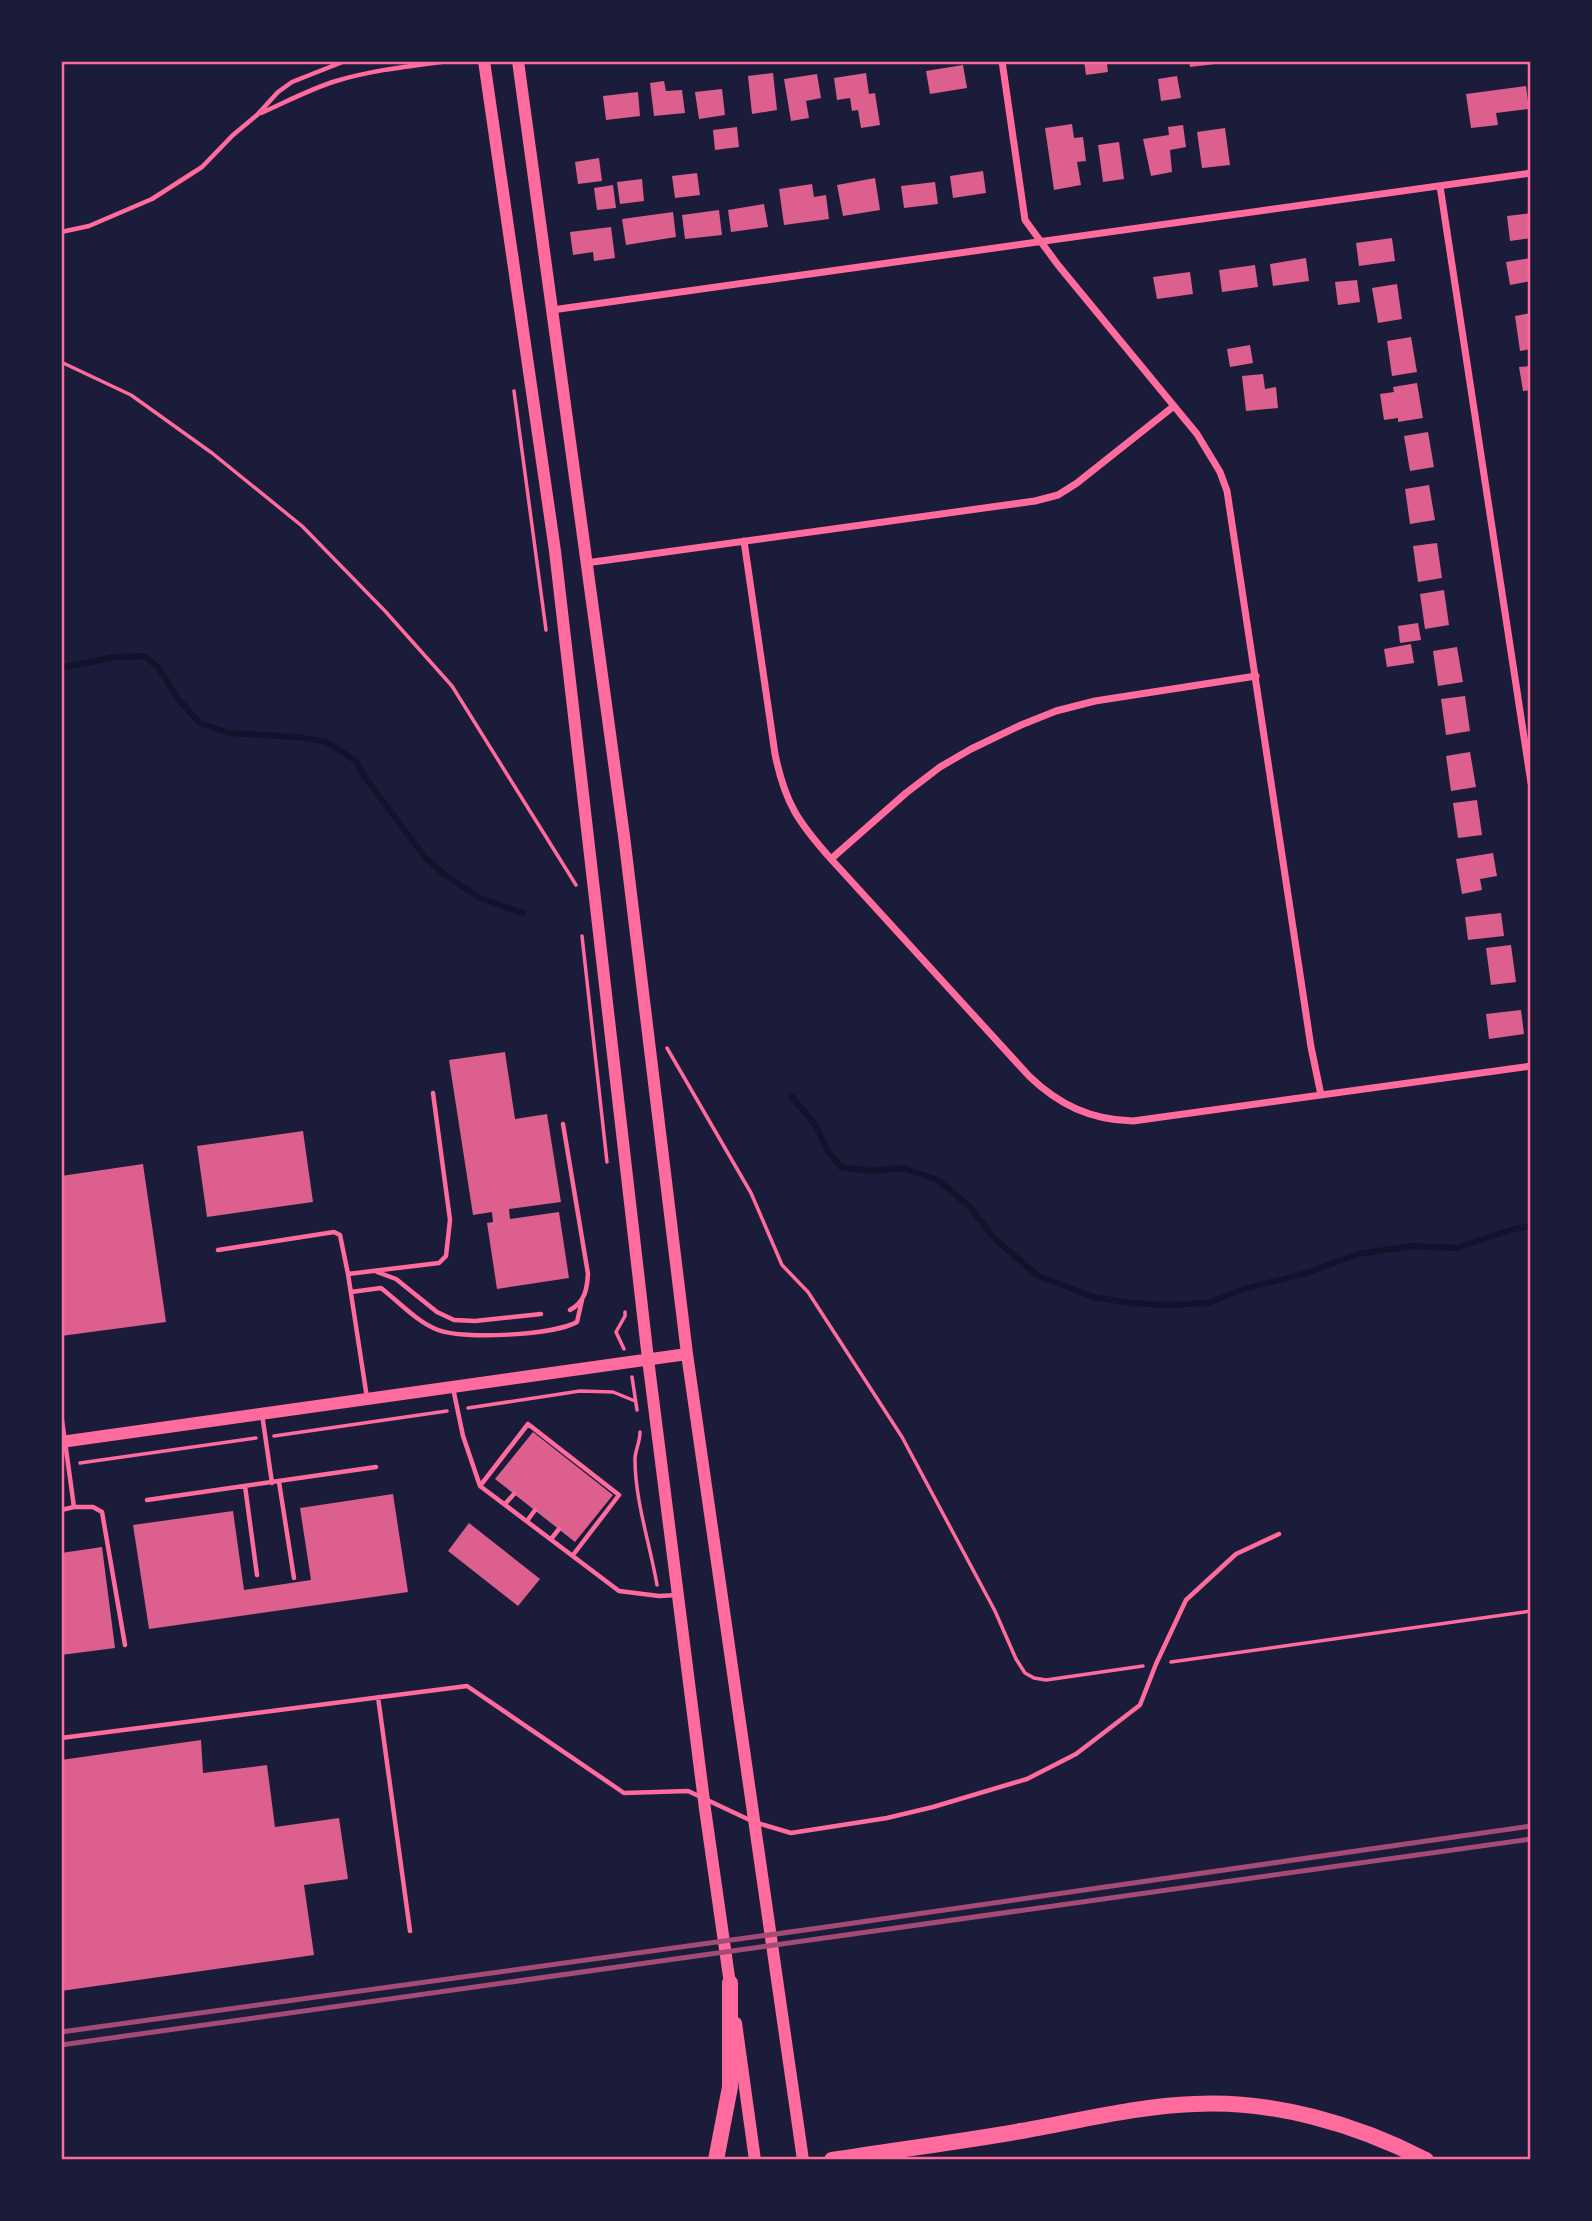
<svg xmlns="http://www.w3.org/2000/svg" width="1592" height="2221" viewBox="0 0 1592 2221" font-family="'Exo 2',sans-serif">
  <rect width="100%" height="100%" fill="#1b1b3a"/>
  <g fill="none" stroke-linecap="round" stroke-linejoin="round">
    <path stroke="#12122b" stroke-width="6" d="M 61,668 L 115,657 L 144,656 L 159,668 L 178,699 L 200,723 L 229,733 L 297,737 L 327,742 L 356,761 L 364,776 L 424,856 L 444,874 L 480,898 L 523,913
      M 792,1097 L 817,1127 L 827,1150 L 841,1167 L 871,1171 L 903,1168 L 938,1180 L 970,1207 L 995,1239 L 1038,1276 L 1094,1297 L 1130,1303 L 1169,1305 L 1207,1303 L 1247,1288 L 1307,1273 L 1358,1254 L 1411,1246 L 1456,1248 L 1514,1229 L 1531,1226"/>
  </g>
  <path fill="#dd5f8e" d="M 1084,61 L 1113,61 L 1113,63 L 1107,64 L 1108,72 L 1086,75 Z
    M 1189,61 L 1224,61 L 1224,63 L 1190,67 Z
    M 963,65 L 967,88 L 930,94 L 926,71 Z
    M 773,73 L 777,110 L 752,114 L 748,76 Z
    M 866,73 L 869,94 L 875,93 L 880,125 L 861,128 L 858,110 L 852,111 L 850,98 L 837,100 L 834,78 Z
    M 817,74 L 821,98 L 806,101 L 809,118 L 791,121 L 784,79 Z
    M 1177,76 L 1181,98 L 1161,101 L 1158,79 Z
    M 664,81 L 666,91 L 682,90 L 685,113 L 654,116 L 650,83 Z
    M 1526,86 L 1529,109 L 1496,113 L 1498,125 L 1471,128 L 1466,94 Z
    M 722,89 L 725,115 L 699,119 L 695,92 Z
    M 638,92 L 640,116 L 606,120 L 603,96 Z
    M 1072,124 L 1074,138 L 1083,137 L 1086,161 L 1077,162 L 1081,185 L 1054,190 L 1045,128 Z
    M 1183,125 L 1186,147 L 1170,150 L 1172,172 L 1151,176 L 1143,139 L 1169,135 L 1168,127 Z
    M 737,127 L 739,147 L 715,150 L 713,130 Z
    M 1225,128 L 1230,165 L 1202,168 L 1197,132 Z
    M 1119,142 L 1124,179 L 1103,182 L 1098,145 Z
    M 599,158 L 602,181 L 578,184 L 575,162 Z
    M 983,171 L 986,193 L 953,198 L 950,176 Z
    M 697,173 L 700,195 L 675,198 L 672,176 Z
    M 875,178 L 880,210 L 843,216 L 837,185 Z
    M 642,179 L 644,201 L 620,204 L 617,182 Z
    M 935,182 L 938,204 L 904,208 L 901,186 Z
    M 812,184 L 814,197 L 826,195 L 829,219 L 784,225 L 779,189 Z
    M 613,185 L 616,208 L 597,210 L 594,188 Z
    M 764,204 L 768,227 L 731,232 L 728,210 Z
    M 719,210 L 722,235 L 685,239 L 682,215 Z
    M 673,212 L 676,237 L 626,245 L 622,219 Z
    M 1531,213 L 1531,238 L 1510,241 L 1507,216 Z
    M 611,227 L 615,258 L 594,261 L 593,252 L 573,255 L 570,232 Z
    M 1392,238 L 1395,261 L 1359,266 L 1356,243 Z
    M 1306,258 L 1309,281 L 1273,286 L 1270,264 Z
    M 1531,258 L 1531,281 L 1510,285 L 1506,262 Z
    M 1255,265 L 1258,287 L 1222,292 L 1219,270 Z
    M 1190,272 L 1193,294 L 1157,299 L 1153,277 Z
    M 1357,280 L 1360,302 L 1338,305 L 1335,282 Z
    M 1397,284 L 1402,319 L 1378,323 L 1372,288 Z
    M 1531,313 L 1531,349 L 1520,351 L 1515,316 Z
    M 1411,337 L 1417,372 L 1392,376 L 1387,341 Z
    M 1250,345 L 1253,363 L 1230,367 L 1227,349 Z
    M 1531,366 L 1531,390 L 1523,391 L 1519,367 Z
    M 1263,374 L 1265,389 L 1276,387 L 1278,408 L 1246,411 L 1242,376 Z
    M 1417,383 L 1423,418 L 1398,422 L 1398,418 L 1384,420 L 1380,394 L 1394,392 L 1393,387 Z
    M 1428,432 L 1434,467 L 1410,471 L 1404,436 Z
    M 1429,485 L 1435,520 L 1410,524 L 1405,489 Z
    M 1437,543 L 1442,578 L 1418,582 L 1413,546 Z
    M 1444,590 L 1449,625 L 1425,629 L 1420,594 Z
    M 1418,623 L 1421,640 L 1400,643 L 1398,626 Z
    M 1411,644 L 1414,663 L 1387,667 L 1384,649 Z
    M 1457,647 L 1463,682 L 1438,686 L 1433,651 Z
    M 1465,696 L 1470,731 L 1446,735 L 1441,699 Z
    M 1470,752 L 1476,787 L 1451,791 L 1446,756 Z
    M 1477,800 L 1482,835 L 1458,838 L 1453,803 Z
    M 1493,853 L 1497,876 L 1480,879 L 1482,890 L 1462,894 L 1456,859 Z
    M 1501,913 L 1504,936 L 1468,940 L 1465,917 Z
    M 1511,945 L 1516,982 L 1491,985 L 1486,948 Z
    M 1521,1010 L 1524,1034 L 1489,1039 L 1486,1014 Z
    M 505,1052 L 515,1119 L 547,1114 L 561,1202 L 509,1209 L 510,1219 L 559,1212 L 569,1278 L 497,1289 L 487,1223 L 493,1222 L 492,1212 L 473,1215 L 449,1060 Z
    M 303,1131 L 313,1202 L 207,1217 L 197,1146 Z
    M 143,1164 L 166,1322 L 61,1336 L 61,1176 Z
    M 533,1432 L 613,1495 L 575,1542 L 495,1479 Z
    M 393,1494 L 408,1592 L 149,1629 L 133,1525 L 233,1511 L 244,1590 L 311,1580 L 300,1508 Z
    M 469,1523 L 540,1579 L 518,1606 L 448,1551 Z
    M 102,1547 L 115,1648 L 61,1655 L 61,1553 Z
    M 201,1740 L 203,1773 L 267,1765 L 275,1827 L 339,1818 L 348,1879 L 304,1885 L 314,1955 L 61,1991 L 61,1760 Z"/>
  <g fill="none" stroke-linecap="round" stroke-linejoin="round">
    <path stroke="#ff6b9d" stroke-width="3.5" d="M 61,362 L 131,395 L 212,453 L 302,526 L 385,611 L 452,686 L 576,885
      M 514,391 L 546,630
      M 582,936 L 607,1162
      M 667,1048 L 751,1193 L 782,1265 L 808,1292 L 902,1437 L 995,1611 L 1016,1659 L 1025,1673 L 1034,1678 L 1046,1680 L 1143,1666
      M 624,1349 L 616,1332 L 625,1316 L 625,1312
      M 632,1377 L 637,1410
      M 468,1408 L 580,1391 L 613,1392 L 635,1401
      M 640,1432 C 640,1443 635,1450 635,1459 C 635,1501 650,1544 657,1585
      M 274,1436 L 447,1411
      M 80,1463 L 256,1438
      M 1171,1662 L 1531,1611"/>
    <path stroke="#ff6b9d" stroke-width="4.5" d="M 261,113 C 286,102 310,89 336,81 C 372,70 411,66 448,61
      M 61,232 L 89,226 L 152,199 L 202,167 L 233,135 L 257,115 L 278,92 L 292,82 L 345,61
      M 563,1124 L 588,1274 C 587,1289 585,1302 570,1310
      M 218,1250 L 334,1232 L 340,1235 L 348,1274 L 367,1398
      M 377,1272 L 396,1279 L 437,1312 L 454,1320 L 475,1321 L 541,1314
      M 348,1274 L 439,1263 L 446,1256 L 450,1220 L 433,1093
      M 351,1292 L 381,1288 C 399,1302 417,1322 438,1330 C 464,1340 554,1335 577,1322 L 582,1300
      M 453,1388 L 463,1436 L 480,1486 L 619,1591 L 659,1596 L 677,1595
      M 61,1413 L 74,1507 L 61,1510
      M 262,1414 L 272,1483
      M 279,1482 L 294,1578
      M 245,1486 L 257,1575
      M 480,1486 L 528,1424 L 619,1495 L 573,1555
      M 147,1500 L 376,1467
      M 505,1504 L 514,1494
      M 74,1507 L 93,1507 L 102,1512 L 125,1645
      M 527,1521 L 535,1510
      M 551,1539 L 559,1529
      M 378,1697 L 410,1931
      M 61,1738 L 467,1686 L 624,1793 L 688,1791 L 754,1822 L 791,1833 L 887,1818 L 933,1807 L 1027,1779 L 1076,1754 L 1140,1705 L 1156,1664 L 1186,1600 L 1236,1554 L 1279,1534"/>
    <path stroke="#ff6b9d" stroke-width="7" d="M 1002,61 L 1025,220 L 1058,265 L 1197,434 L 1220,472 L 1227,491 L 1311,1047 L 1321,1095
      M 1440,186 L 1531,783
      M 552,310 L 1531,173
      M 744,541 L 775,754 C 785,803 798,822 831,859 L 1029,1076 C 1059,1105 1091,1120 1133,1121 L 1531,1066
      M 586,563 L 1035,501 L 1058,495 L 1077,483 L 1174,406
      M 831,859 L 906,793 L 940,767 L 971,749 L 1021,725 L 1056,711 L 1095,701 L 1256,676"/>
    <path stroke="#ff6b9d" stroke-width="12" d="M 484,61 L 555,551 L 648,1359 L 705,1809 L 731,1991
      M 518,61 L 624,836 L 687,1354 L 803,2160
      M 61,1442 L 687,1354
      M 736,2023 L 755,2160"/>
    <path stroke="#ff6b9d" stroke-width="16" d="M 716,2160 L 730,2087 L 730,1983
      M 832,2160 C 895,2150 958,2142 1021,2131 C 1079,2121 1136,2106 1195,2104 C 1274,2100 1356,2124 1426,2160"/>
    <path stroke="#a44b75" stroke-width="5" d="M 61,2032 L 812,1929 L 1531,1826
      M 61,2045 L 1531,1839"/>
  </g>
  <rect width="1592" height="2221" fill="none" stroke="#1b1b3a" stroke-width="126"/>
  <rect x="63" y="63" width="1466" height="2095" fill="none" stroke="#ff6b9d" stroke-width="2.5"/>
</svg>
